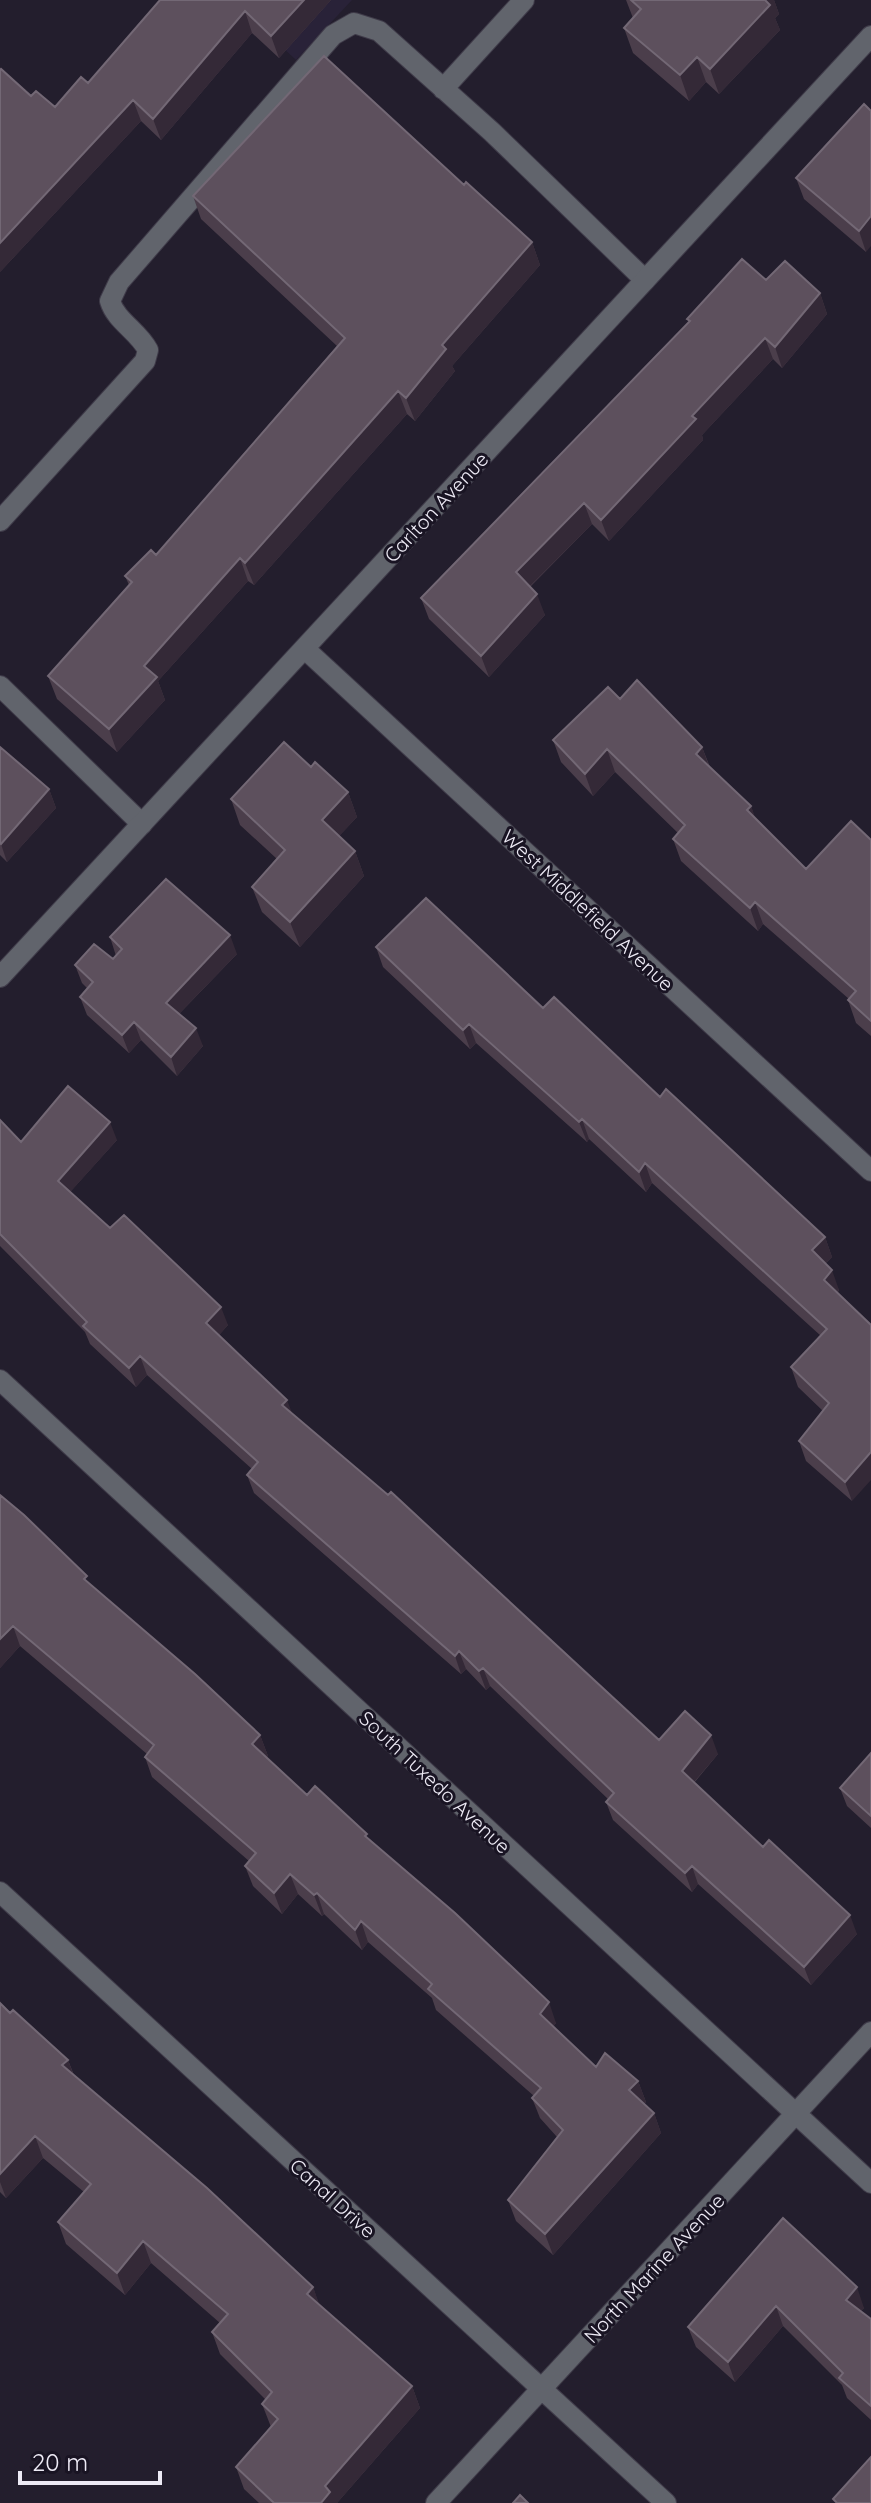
<svg xmlns="http://www.w3.org/2000/svg" width="871" height="2503" viewBox="0 0 871 2503" font-family="Quicksand,sans-serif">
  <rect width="100%" height="100%" fill="#231e2d"/>
  <path fill="#292238" d="M 232,0 L 352,0 L 296,60 Z"/>
  <g fill="none" stroke-linecap="round" stroke-linejoin="round">
    <defs>
      <path id="service" d="M 443,89 L 524,0
        M 0,521 L 145,361 L 148,350 C 138,331 116,321 110,301 L 119,282 L 333,35 L 354,23 L 379,31 L 492,132 L 645,280
        M 0,686 L 142,824"/>
      <path id="minor" d="M 305,649 L 871,1171
        M 0,977 L 871,36
        M 0,1380 L 871,2183
        M 0,1892 L 666,2503
        M 436,2503 L 871,2032"/>
    </defs>
    <use href="#service" stroke="#3f3b49" stroke-width="22"/>
    <use href="#minor" stroke="#3f3b49" stroke-width="22"/>
    <use href="#service" stroke="#61646c" stroke-width="20"/>
    <use href="#minor" stroke="#61646c" stroke-width="20"/>
  </g>
  <path fill="#4b3e4b" d="M 160,0 L 331,0 L 279,58 L 252,33 L 161,140 L 141,121 L 0,272 L 31,96 L 55,107 L 88,83 Z
    M 626,0 L 774,0 L 779,14 L 775,18 L 780,30 L 719,94 L 706,82 L 689,101 L 633,53 L 624,28 L 633,18 Z
    M 871,111 L 866,252 L 804,199 L 796,178 Z
    M 464,185 L 532,242 L 540,265 L 452,366 L 455,371 L 415,421 L 407,414 L 254,585 L 248,581 L 158,681 L 165,700 L 117,752 L 57,699 L 48,676 L 129,585 L 125,576 L 156,555 L 337,346 L 201,219 L 193,196 Z
    M 766,280 L 820,293 L 827,314 L 782,368 L 773,359 L 702,435 L 703,440 L 609,541 L 592,524 L 530,587 L 545,615 L 489,677 L 429,619 L 421,598 L 689,322 L 687,319 Z
    M 553,740 L 702,747 L 710,767 L 751,806 L 755,819 L 806,869 L 871,840 L 871,1036 L 856,1023 L 848,1000 L 849,999 L 763,924 L 758,931 L 681,861 L 673,839 L 678,833 L 615,772 L 593,796 L 561,762 Z
    M 0,747 L 49,789 L 56,808 L 7,862 L 0,855 Z
    M 311,767 L 348,792 L 357,817 L 339,836 L 355,851 L 364,876 L 300,947 L 262,912 L 252,887 L 277,859 L 240,825 L 231,799 Z
    M 110,937 L 237,954 L 179,1014 L 203,1046 L 177,1076 L 141,1040 L 129,1053 L 87,1015 L 80,997 L 88,989 L 82,983 L 75,965 L 113,959 L 116,956 Z
    M 376,947 L 543,1008 L 660,1097 L 825,1237 L 832,1257 L 825,1264 L 839,1290 L 838,1292 L 852,1501 L 806,1461 L 799,1441 L 823,1411 L 798,1387 L 791,1367 L 821,1336 L 652,1183 L 646,1192 L 589,1139 L 587,1142 L 476,1043 L 470,1049 L 383,967 Z
    M 0,1120 L 21,1142 L 117,1140 L 70,1192 L 110,1228 L 228,1325 L 219,1335 L 293,1414 L 659,1740 L 718,1754 L 694,1783 L 857,1934 L 811,1985 L 698,1884 L 692,1892 L 613,1820 L 606,1802 L 608,1799 L 490,1686 L 486,1690 L 466,1669 L 461,1674 L 254,1493 L 247,1475 L 252,1469 L 147,1375 L 136,1387 L 90,1344 L 85,1332 L 0,1246 Z
    M 0,1495 L 90,1584 L 260,1735 L 268,1756 L 266,1757 L 307,1795 L 370,1841 L 556,2023 L 553,2027 L 596,2067 L 638,2081 L 646,2102 L 644,2104 L 654,2113 L 661,2133 L 553,2255 L 516,2221 L 508,2200 L 557,2137 L 540,2118 L 532,2098 L 534,2096 L 436,2010 L 432,1998 L 368,1942 L 362,1950 L 324,1914 L 322,1916 L 298,1894 L 282,1914 L 253,1886 L 245,1866 L 249,1861 L 152,1777 L 145,1757 L 147,1754 L 20,1646 L 0,1668 Z
    M 871,1753 L 871,1828 L 847,1806 L 840,1788 Z
    M 0,2003 L 10,2013 L 68,2060 L 74,2075 L 313,2287 L 319,2305 L 412,2386 L 420,2408 L 337,2503 L 259,2503 L 244,2489 L 236,2467 L 271,2427 L 262,2404 L 266,2400 L 220,2354 L 212,2332 L 220,2323 L 151,2263 L 125,2295 L 66,2244 L 58,2222 L 84,2192 L 43,2158 L 6,2198 L 0,2192 Z
    M 783,2218 L 864,2308 L 861,2311 L 871,2319 L 871,2420 L 847,2398 L 842,2385 L 783,2326 L 735,2382 L 696,2347 L 688,2327 Z"/>
  <path fill="#342937" d="M 304,0 L 331,0 L 279,58 L 271,36 Z
    M 763,0 L 774,0 L 779,14 L 775,18 L 780,30 L 719,94 L 710,69 Z
    M 245,11 L 252,33 L 161,140 L 153,119 Z
    M 697,57 L 706,82 L 689,101 L 680,75 Z
    M 133,100 L 141,121 L 0,272 L 0,243 Z
    M 871,216 L 871,246 L 866,252 L 859,231 Z
    M 532,242 L 540,265 L 452,366 L 455,371 L 415,421 L 406,398 L 442,345 Z
    M 820,293 L 827,314 L 782,368 L 775,347 Z
    M 765,338 L 773,359 L 702,435 L 703,440 L 609,541 L 601,520 L 692,416 Z
    M 398,391 L 407,414 L 254,585 L 245,563 Z
    M 584,503 L 592,524 L 523,593 L 516,572 Z
    M 240,558 L 248,581 L 158,681 L 165,700 L 117,752 L 109,729 L 144,666 Z
    M 537,594 L 545,615 L 489,677 L 481,656 Z
    M 702,747 L 710,769 L 696,754 Z
    M 607,749 L 615,772 L 593,796 L 585,774 Z
    M 49,789 L 56,808 L 7,862 L 1,844 Z
    M 348,792 L 357,817 L 331,845 L 322,820 Z
    M 751,806 L 759,828 L 747,810 Z
    M 355,851 L 364,876 L 300,947 L 290,922 Z
    M 755,902 L 763,924 L 758,931 L 750,908 Z
    M 230,935 L 237,954 L 172,1021 L 166,1003 Z
    M 134,1022 L 141,1040 L 129,1053 L 122,1035 Z
    M 469,1024 L 476,1043 L 470,1049 L 463,1030 Z
    M 196,1028 L 203,1046 L 177,1076 L 171,1057 Z
    M 582,1119 L 589,1139 L 587,1142 L 579,1122 Z
    M 110,1122 L 117,1140 L 64,1199 L 58,1181 Z
    M 645,1163 L 652,1183 L 646,1192 L 639,1172 Z
    M 825,1237 L 832,1257 L 819,1270 L 812,1250 Z
    M 832,1270 L 839,1290 L 832,1299 L 824,1280 Z
    M 221,1307 L 228,1325 L 213,1342 L 206,1323 Z
    M 140,1356 L 147,1375 L 136,1387 L 129,1368 Z
    M 287,1400 L 294,1418 L 282,1405 Z
    M 871,1452 L 871,1480 L 852,1501 L 845,1482 Z
    M 13,1626 L 20,1646 L 0,1668 L 0,1639 Z
    M 459,1651 L 466,1669 L 461,1674 L 455,1656 Z
    M 483,1668 L 490,1686 L 486,1690 L 479,1671 Z
    M 260,1735 L 268,1756 L 259,1765 L 252,1744 Z
    M 711,1735 L 718,1754 L 688,1789 L 682,1771 Z
    M 692,1866 L 698,1884 L 692,1892 L 685,1873 Z
    M 290,1874 L 298,1894 L 282,1914 L 274,1893 Z
    M 317,1893 L 324,1914 L 322,1916 L 314,1895 Z
    M 850,1915 L 857,1934 L 811,1985 L 804,1967 Z
    M 361,1921 L 368,1942 L 362,1950 L 355,1930 Z
    M 549,2002 L 556,2023 L 547,2035 L 540,2014 Z
    M 68,2060 L 76,2082 L 62,2065 Z
    M 638,2081 L 646,2102 L 637,2111 L 629,2090 Z
    M 654,2113 L 661,2133 L 553,2255 L 545,2234 Z
    M 35,2136 L 43,2158 L 6,2198 L 0,2182 L 0,2174 Z
    M 143,2241 L 151,2263 L 125,2295 L 117,2273 Z
    M 313,2287 L 321,2309 L 307,2294 Z
    M 857,2287 L 864,2308 L 853,2320 L 846,2300 Z
    M 776,2306 L 783,2326 L 735,2382 L 728,2362 Z
    M 412,2386 L 420,2408 L 337,2503 L 321,2503 L 325,2486 Z"/>
  <path fill="#5d505d" stroke="#736875" stroke-width="2" d="M 160,0 L 304,0 L 271,36 L 245,11 L 153,119 L 133,100 L 0,243 L 0,70 L 1,69 L 31,96 L 36,91 L 55,107 L 81,77 L 88,83 Z
    M 631,0 L 765,0 L 770,5 L 710,69 L 697,57 L 680,75 L 624,28 L 641,9 Z
    M 324,56 L 464,185 L 466,182 L 532,242 L 442,345 L 446,349 L 406,398 L 398,391 L 245,563 L 240,558 L 144,666 L 157,677 L 109,729 L 48,676 L 132,582 L 125,576 L 151,550 L 156,555 L 345,338 L 193,196 Z
    M 864,104 L 871,111 L 871,216 L 859,231 L 796,178 Z
    M 742,259 L 766,280 L 785,261 L 820,293 L 775,347 L 765,338 L 692,416 L 696,419 L 601,520 L 584,503 L 516,572 L 537,594 L 481,656 L 421,598 L 690,321 L 687,319 Z
    M 637,680 L 702,747 L 696,754 L 751,806 L 747,810 L 806,869 L 851,821 L 871,840 L 871,1021 L 848,1000 L 856,991 L 755,902 L 750,908 L 673,839 L 685,825 L 607,749 L 585,774 L 553,740 L 608,687 L 620,699 Z
    M 284,742 L 311,767 L 315,762 L 348,792 L 322,820 L 355,851 L 290,922 L 252,887 L 285,850 L 231,799 Z
    M 0,747 L 49,789 L 1,844 L 0,843 Z
    M 166,879 L 230,935 L 166,1003 L 196,1028 L 171,1057 L 134,1022 L 122,1035 L 80,997 L 93,982 L 75,965 L 94,944 L 113,959 L 122,949 L 110,937 Z
    M 426,898 L 543,1008 L 554,997 L 660,1097 L 666,1089 L 825,1237 L 812,1250 L 832,1270 L 824,1280 L 871,1325 L 871,1452 L 845,1482 L 799,1441 L 829,1403 L 791,1367 L 827,1329 L 645,1163 L 639,1172 L 582,1119 L 579,1122 L 469,1024 L 463,1030 L 376,947 Z
    M 68,1086 L 110,1122 L 58,1181 L 110,1228 L 124,1215 L 221,1307 L 206,1323 L 287,1400 L 282,1405 L 388,1495 L 391,1492 L 659,1740 L 685,1711 L 711,1735 L 682,1771 L 763,1847 L 769,1840 L 850,1915 L 804,1967 L 692,1866 L 685,1873 L 606,1802 L 614,1793 L 483,1668 L 479,1671 L 459,1651 L 455,1656 L 247,1475 L 258,1462 L 140,1356 L 129,1368 L 83,1326 L 87,1322 L 0,1234 L 0,1120 L 21,1142 Z
    M 0,1495 L 24,1515 L 87,1576 L 84,1579 L 195,1674 L 260,1735 L 252,1744 L 307,1795 L 315,1786 L 367,1834 L 365,1836 L 455,1913 L 549,2002 L 540,2014 L 596,2067 L 605,2053 L 638,2081 L 629,2090 L 654,2113 L 545,2234 L 508,2200 L 563,2130 L 532,2098 L 541,2088 L 428,1989 L 432,1984 L 361,1921 L 355,1930 L 317,1893 L 314,1895 L 290,1874 L 274,1893 L 245,1866 L 256,1853 L 145,1757 L 154,1745 L 13,1626 L 0,1639 Z
    M 871,1753 L 871,1816 L 840,1788 Z
    M 0,2003 L 10,2013 L 13,2010 L 68,2060 L 62,2065 L 207,2188 L 313,2287 L 307,2294 L 412,2386 L 325,2486 L 330,2492 L 321,2503 L 274,2503 L 236,2467 L 278,2419 L 262,2404 L 272,2392 L 212,2332 L 228,2314 L 143,2241 L 117,2273 L 58,2222 L 91,2184 L 35,2136 L 0,2174 Z
    M 783,2218 L 857,2287 L 846,2300 L 871,2319 L 871,2406 L 839,2378 L 843,2373 L 776,2306 L 728,2362 L 688,2327 Z
    M 871,2457 L 871,2503 L 837,2503 L 833,2499 Z
    M 520,2495 L 528,2503 L 513,2503 Z"/>
  <g text-anchor="middle" dominant-baseline="central" stroke-width="6" stroke-linejoin="round" paint-order="stroke">
    <g font-size="20" fill="#edeaf5" stroke="#191423">
      <text transform="translate(436 507) rotate(-47)">Carlton Avenue</text>
      <text transform="translate(588 910) rotate(43)">West Middlefield Avenue</text>
      <text transform="translate(435 1782) rotate(43)">South Tuxedo Avenue</text>
      <text transform="translate(333 2198) rotate(42)">Canal Drive</text>
      <text transform="translate(654 2268) rotate(-47)">North Marine Avenue</text>
    </g>
  </g>
  <path d="M20 2471v12h140v-12" fill="none" stroke="#edeaf5" stroke-width="4"/>
  <text x="32" y="2471" font-size="24" fill="#edeaf5" stroke="#191423" stroke-width="6" paint-order="stroke">20 m</text>
</svg>
